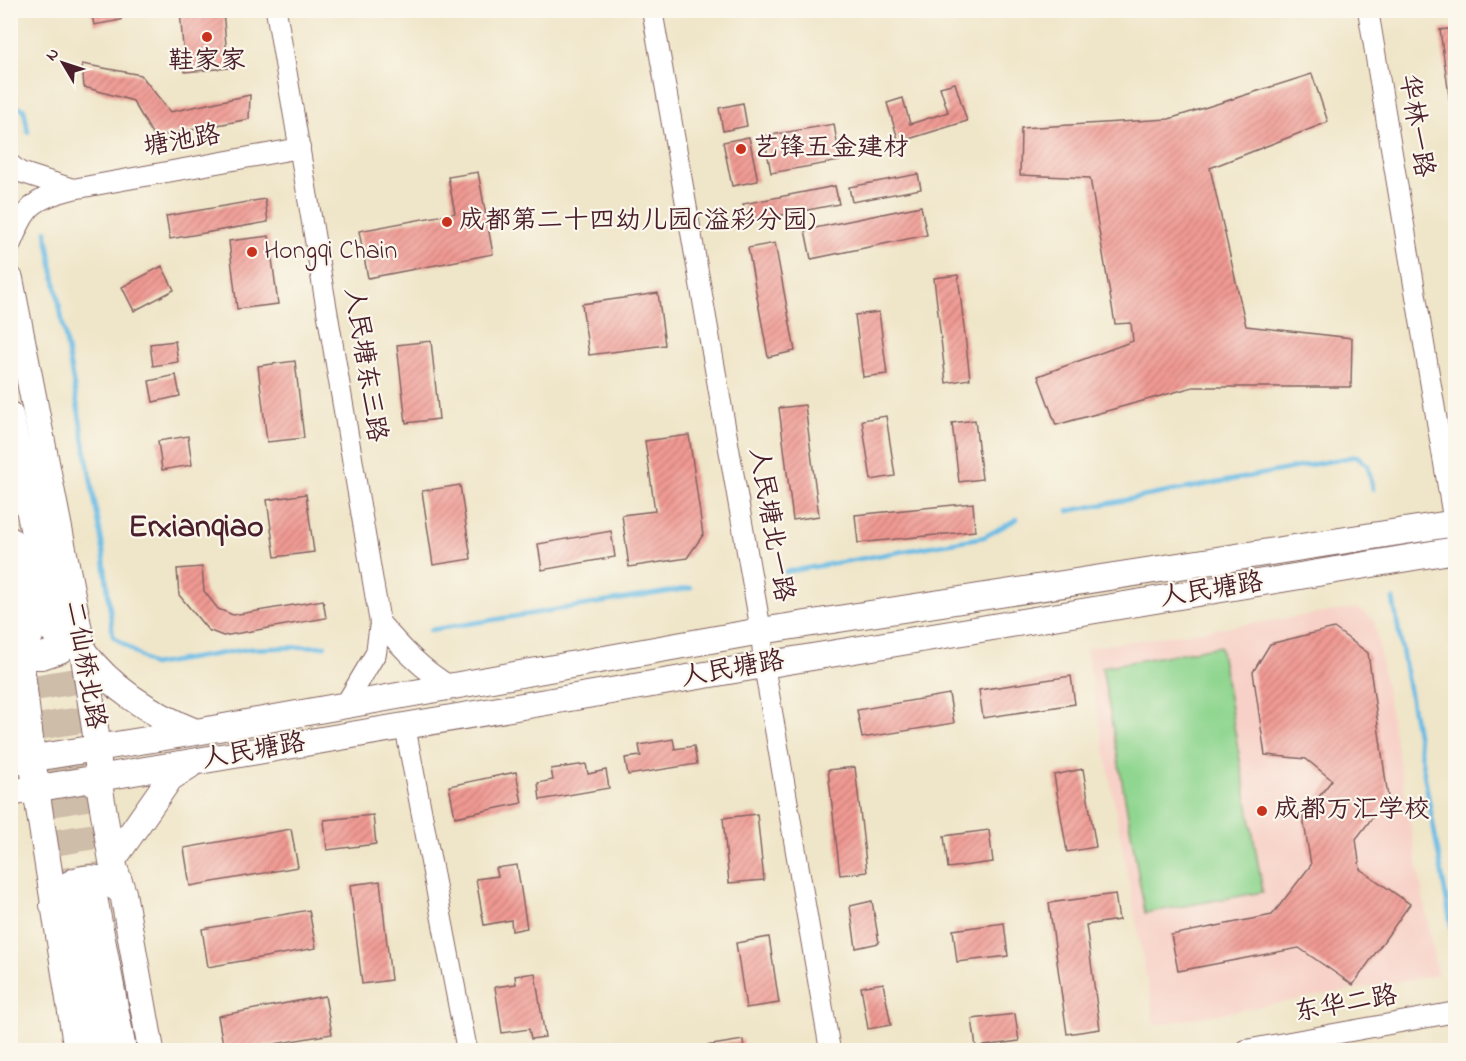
<svg xmlns="http://www.w3.org/2000/svg" width="1466" height="1061" viewBox="0 0 1466 1061" font-family="'Indie Flower','LXGW WenKai TC',sans-serif">
  <defs>
    <pattern id="building-hatch" width="6" height="6" patternUnits="userSpaceOnUse" patternTransform="scale(1.5)"><rect width="6" height="6" fill="#f09a93"/><path d="M-1 1l2-2M0 6l6-6M5 7l2-2" fill="none" stroke="#c47d78"/></pattern>
  </defs>
  <rect width="100%" height="100%" fill="#fbf7ec"/>
  <filter id="ink" filterUnits="userSpaceOnUse"><feTurbulence type="fractalNoise" baseFrequency=".0167" numOctaves="2"/><feDisplacementMap in="SourceGraphic" scale="12" xChannelSelector="R" yChannelSelector="G"/><feConvolveMatrix kernelMatrix="1 2 1 2 8 2 1 2 1" color-interpolation-filters="sRGB"/></filter>
  <filter id="wash" filterUnits="userSpaceOnUse"><feTurbulence type="fractalNoise" baseFrequency=".008" numOctaves="4" result="noise"/><feDisplacementMap in="SourceGraphic" scale="24" xChannelSelector="R" yChannelSelector="G"/><feGaussianBlur stdDeviation="1.35" result="paint"/><feColorMatrix in="noise" values="0 0 0 0 0 0 0 0 0 0 0 0 0 0 0 0 0 1.4 0 .05"/><feComposite in="paint" operator="in"/></filter>
  <g filter="url(#wash)">
    <rect width="100%" height="100%" fill="#efe5c8"/>
    <path fill="#f7d1c7" d="M 1357,608 L 1374,620 L 1437,975 L 1155,1025 L 1086,648 Z"/>
    <path fill="#90d690" stroke="#6d7a5e" stroke-width="1.5" d="M 1220,646 L 1263,892 L 1145,913 L 1102,667 Z"/>
    <g fill="none" stroke-linecap="round" stroke-linejoin="round">
      <path stroke="#69bbe4" stroke-width="4.5" d="M 14,106 L 24,109 L 28,132
        M 46,231 L 102,542 L 113,636 L 152,665 L 248,649 L 325,646
        M 1068,511 L 1357,456 L 1368,466 L 1373,489
        M 785,572 L 984,537 L 1017,519
        M 1393,599 L 1456,953
        M 430,630 L 691,588"/>
    </g>
    <g id="blocks">
      <path fill="url(#building-hatch)" d="M 91,10 L 120,10 L 121,20 L 94,25 Z
        M 180,10 L 223,10 L 228,68 L 185,72 Z
        M 1456,28 L 1456,132 L 1454,132 L 1440,30 Z
        M 82,64 L 141,75 L 170,112 L 250,95 L 249,119 L 154,137 L 133,101 L 84,87 Z
        M 1312,74 L 1328,122 L 1210,168 L 1246,326 L 1352,338 L 1351,387 L 1193,387 L 1056,425 L 1038,376 L 1133,341 L 1131,323 L 1115,324 L 1090,178 L 1020,175 L 1021,128 L 1169,119 Z
        M 955,83 L 967,121 L 899,142 L 887,103 L 903,98 L 910,124 L 948,112 L 940,87 Z
        M 743,103 L 747,126 L 723,131 L 719,108 Z
        M 834,124 L 840,161 L 771,173 L 764,136 Z
        M 749,137 L 758,181 L 732,186 L 723,142 Z
        M 478,172 L 493,254 L 368,278 L 359,231 L 455,213 L 448,177 Z
        M 918,174 L 921,189 L 852,202 L 849,187 Z
        M 835,186 L 839,204 L 746,222 L 743,204 Z
        M 265,199 L 268,222 L 170,239 L 166,216 Z
        M 921,206 L 927,235 L 811,259 L 805,230 Z
        M 269,236 L 278,304 L 237,309 L 229,241 Z
        M 775,243 L 795,351 L 768,357 L 748,248 Z
        M 162,266 L 174,290 L 134,311 L 122,287 Z
        M 958,275 L 970,379 L 946,383 L 934,278 Z
        M 658,293 L 665,345 L 589,355 L 582,304 Z
        M 879,312 L 887,374 L 863,377 L 855,315 Z
        M 175,341 L 178,362 L 153,366 L 150,344 Z
        M 431,341 L 439,419 L 406,423 L 397,345 Z
        M 295,361 L 304,438 L 267,442 L 258,366 Z
        M 176,375 L 180,396 L 153,402 L 149,381 Z
        M 805,405 L 819,516 L 793,520 L 779,408 Z
        M 886,416 L 895,476 L 871,480 L 862,420 Z
        M 975,420 L 982,479 L 959,482 L 952,423 Z
        M 689,435 L 703,535 L 687,558 L 629,567 L 622,515 L 655,511 L 645,441 Z
        M 188,436 L 192,465 L 162,470 L 158,441 Z
        M 460,485 L 471,559 L 433,565 L 422,491 Z
        M 306,494 L 314,552 L 275,557 L 267,500 Z
        M 973,503 L 975,531 L 858,543 L 855,515 Z
        M 611,531 L 615,557 L 542,570 L 538,544 Z
        M 202,567 L 204,591 L 218,609 L 233,615 L 323,600 L 326,618 L 223,636 L 208,630 L 179,595 L 177,569 Z
        M 1334,628 L 1368,653 L 1388,797 L 1356,839 L 1360,869 L 1410,904 L 1353,985 L 1299,948 L 1178,971 L 1171,935 L 1272,915 L 1311,865 L 1303,817 L 1332,780 L 1306,759 L 1265,755 L 1253,672 L 1270,644 Z
        M 1071,676 L 1075,704 L 983,718 L 979,690 Z
        M 949,694 L 954,723 L 862,738 L 857,710 Z
        M 673,739 L 675,749 L 694,746 L 697,764 L 628,775 L 625,758 L 641,756 L 639,745 Z
        M 586,764 L 588,774 L 606,770 L 609,788 L 540,800 L 538,783 L 553,780 L 551,769 Z
        M 855,767 L 867,872 L 840,875 L 828,770 Z
        M 1083,769 L 1096,847 L 1067,852 L 1054,775 Z
        M 516,772 L 522,803 L 455,817 L 449,786 Z
        M 757,814 L 764,880 L 729,883 L 723,818 Z
        M 373,815 L 376,844 L 327,850 L 324,820 Z
        M 291,829 L 298,867 L 190,886 L 184,848 Z
        M 989,830 L 993,862 L 948,868 L 944,836 Z
        M 517,865 L 527,928 L 512,931 L 511,920 L 484,925 L 476,879 L 498,876 L 496,868 Z
        M 380,881 L 391,980 L 362,984 L 350,885 Z
        M 1115,894 L 1119,920 L 1086,925 L 1100,1029 L 1067,1034 L 1049,903 Z
        M 872,901 L 879,943 L 856,948 L 850,906 Z
        M 309,910 L 316,948 L 208,967 L 202,929 Z
        M 1004,923 L 1008,956 L 957,962 L 953,930 Z
        M 769,937 L 779,1003 L 746,1008 L 736,943 Z
        M 535,973 L 545,1037 L 531,1039 L 529,1029 L 502,1033 L 495,987 L 516,984 L 515,976 Z
        M 883,983 L 891,1025 L 868,1029 L 861,987 Z
        M 325,996 L 332,1034 L 240,1050 L 224,1050 L 218,1016 Z
        M 1015,1014 L 1019,1041 L 976,1047 L 972,1019 Z
        M 743,1040 L 744,1050 L 687,1050 L 687,1049 Z"/>
    </g>
  </g>
  <g filter="url(#ink)">
    <use href="#blocks" fill-opacity="0" stroke="#846462" stroke-width="1.5"/>
    <g fill="none" stroke-linecap="round" stroke-linejoin="round">
      <path stroke="#cebda9" stroke-width="26" stroke-dasharray="26 13" stroke-linecap="butt" d="M 54,632 L 94,897
        M 30,636 L 74,901"/>
      <defs>
        <path id="minor" d="M 276,10 L 380,623
          M 652,10 L 761,631 L 764,665 L 830,1050
          M 1368,10 L 1456,535
          M 10,164 L 20,172 L 73,189 C 31,199 26,207 10,246
          M 73,189 L 300,148
          M 345,705 L 376,653 L 380,623 C 401,647 422,670 450,686
          M 405,726 L 467,1050
          M 1246,1050 L 1456,1012"/>
        <path id="major" d="M 10,279 L 83,651 L 98,748 L 98,778 L 112,861 L 123,893 L 151,1050
          M 10,415 L 54,632
          M 10,540 L 30,636
          M 10,644 L 27,656 L 42,656 L 60,650 L 69,641 L 77,620
          M 10,646 L 21,665 L 36,789 L 77,1050
          M 83,651 C 111,688 153,715 196,732
          M 10,762 L 196,732 L 761,631 L 1456,523
          M 10,793 L 764,665 L 1456,550
          M 112,861 L 170,778 L 190,765
          M 94,897 L 123,1050
          M 74,901 L 99,1050
          M 53,905 C 68,873 98,871 123,893"/>
      </defs>
      <use href="#minor" stroke="#846462" stroke-width="22"/>
      <use href="#major" stroke="#846462" stroke-width="28"/>
      <use href="#minor" stroke="#fff" stroke-width="20"/>
      <use href="#major" stroke="#fff" stroke-width="26"/>
    </g>
  </g>
  <g fill="#c8321e" stroke="#fbf7ec" stroke-width="2">
    <circle cx="207" cy="37" r="6"/>
    <circle cx="741" cy="149" r="6"/>
    <circle cx="447" cy="222" r="6"/>
    <circle cx="252" cy="252" r="6"/>
    <circle cx="1262" cy="811" r="6"/>
  </g>
  <g text-anchor="middle" dominant-baseline="central" stroke-width="4.5" stroke-linejoin="round" paint-order="stroke">
    <g font-size="26" fill="#4a1f2b" stroke="#fbf7ec" text-anchor="start">
      <text x="207" y="62" text-anchor="middle">鞋家家</text>
      <text x="753" y="149">艺锋五金建材</text>
      <text x="459" y="222">成都第二十四幼儿园(溢彩分园)</text>
      <text x="264" y="252">Hongqi Chain</text>
      <text x="1274" y="811">成都万汇学校</text>
    </g>
    <g font-size="26" fill="#4a1f2b" stroke="#fbf7ec">
      <text transform="translate(1415 126) rotate(81)">华林一路</text>
      <text transform="translate(182 142) rotate(-10)">塘池路</text>
      <text transform="translate(364 365) rotate(81)">人民塘东三路</text>
      <text transform="translate(770 525) rotate(80)">人民塘北一路</text>
      <text transform="translate(1212 591) rotate(-9)">人民塘路</text>
      <text transform="translate(84 665) rotate(80)">二仙桥北路</text>
      <text transform="translate(733 670) rotate(-10)">人民塘路</text>
      <text transform="translate(254 752) rotate(-10)">人民塘路</text>
      <text transform="translate(1346 1005) rotate(-10)">东华二路</text>
    </g>
    <g font-size="32" font-weight="bold" fill="#4a1f2b" stroke="#fbf7ec">
      <text x="196" y="528">Erxianqiao</text>
    </g>
  </g>
  <rect width="1466" height="1061" fill="none" stroke="#fbf7ec" stroke-width="36"/>
  <g transform="translate(63 63) rotate(309)" stroke="#fbf7ec" stroke-width="4.5" paint-order="stroke">
  <path d="M0-4.5L10 22L0 15L-10 22Z" fill="#4a1f2b"/>
  <text y="-9" font-size="16" font-weight="bold" text-anchor="middle" fill="#4a1f2b">N</text>
  </g>
</svg>
